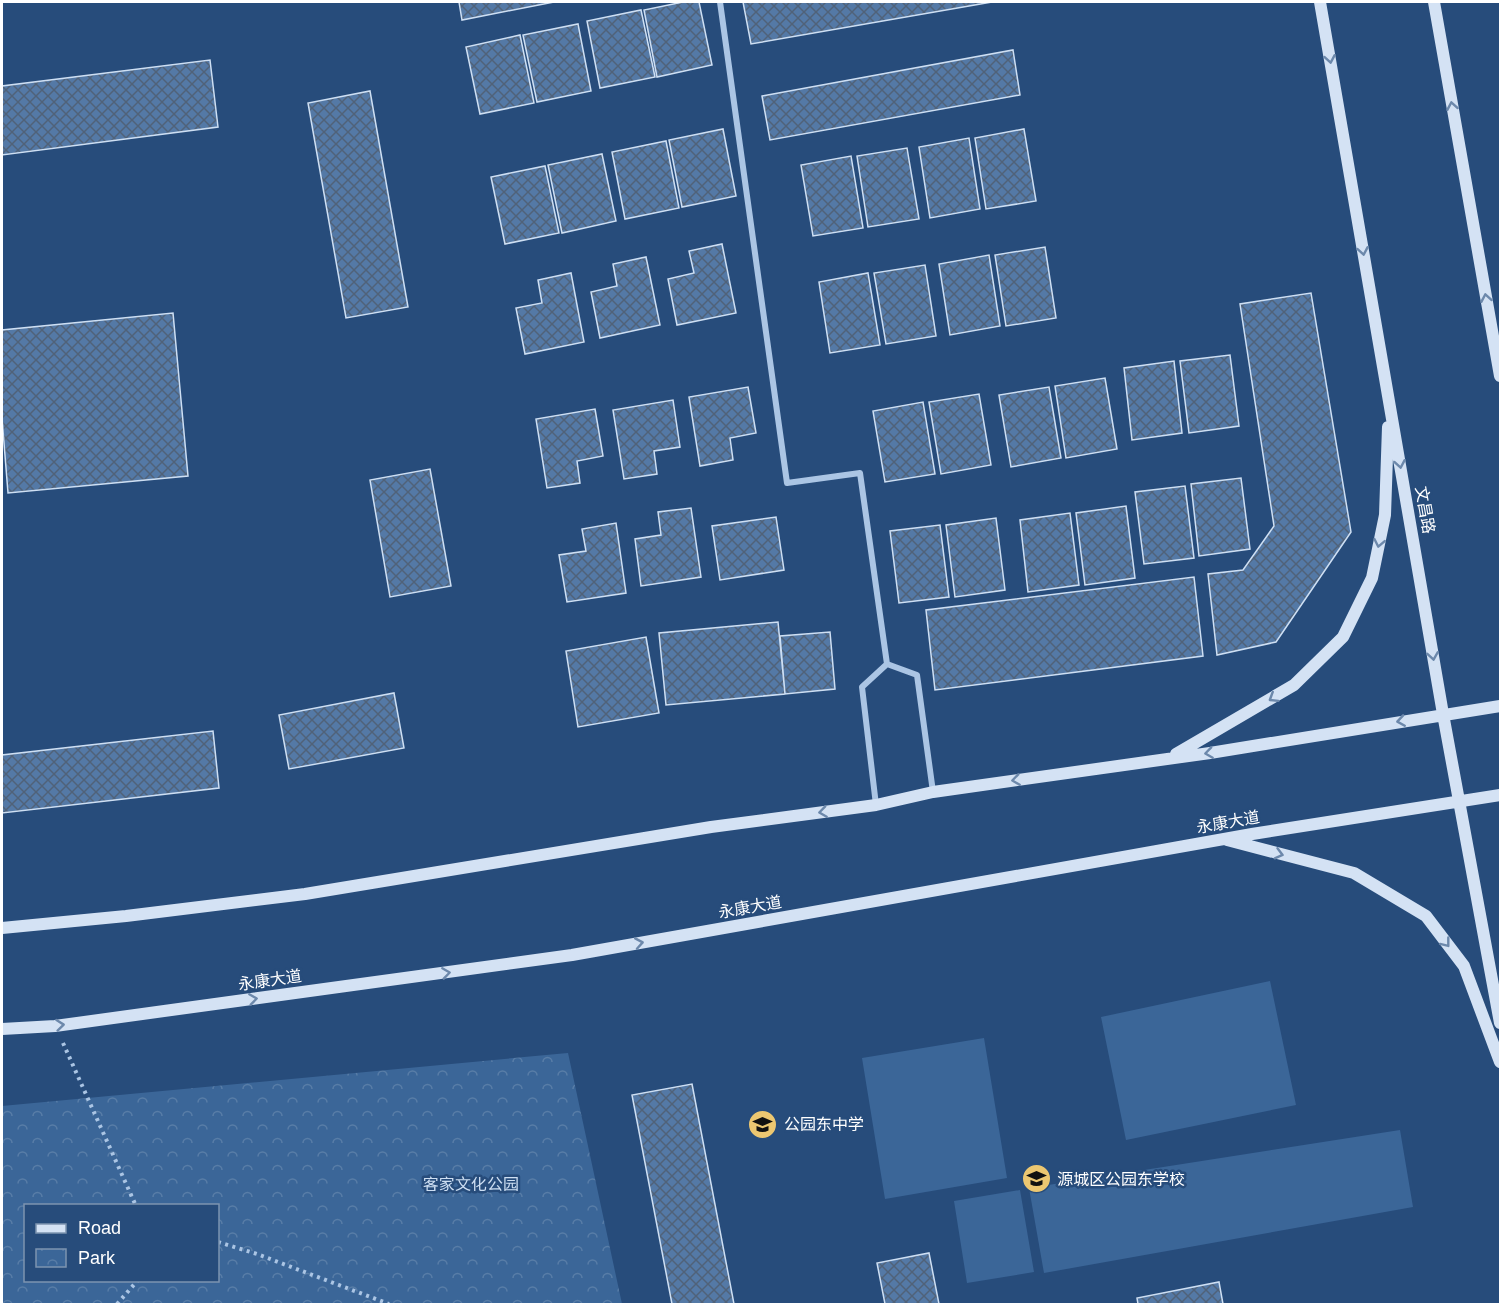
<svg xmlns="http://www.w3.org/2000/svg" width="1502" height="1306" viewBox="0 0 1502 1306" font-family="Helvetica,'Noto Sans SC',sans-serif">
  <defs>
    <pattern id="park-crowns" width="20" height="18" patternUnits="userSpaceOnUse" patternTransform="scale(1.5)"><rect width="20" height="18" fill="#3b6698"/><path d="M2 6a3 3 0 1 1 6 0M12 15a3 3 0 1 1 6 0" fill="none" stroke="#587da7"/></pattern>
    <pattern id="building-cross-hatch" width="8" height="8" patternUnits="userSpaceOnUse" patternTransform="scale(1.5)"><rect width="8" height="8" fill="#5479a6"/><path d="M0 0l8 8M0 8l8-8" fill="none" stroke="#506279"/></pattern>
  </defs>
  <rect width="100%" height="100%" fill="#274c7b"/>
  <path fill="url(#park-crowns)" fill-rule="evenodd" d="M 568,1053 L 622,1304 L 2,1304 L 2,1106 ZM 26,1206 L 218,1206 L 218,1280 L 26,1280 Z"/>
  <path fill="#3b6698" d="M 1270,981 L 1296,1105 L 1126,1140 L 1101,1017 Z
    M 984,1038 L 1007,1178 L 885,1199 L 862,1058 Z
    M 1400,1130 L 1413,1207 L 1044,1273 L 1029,1188 Z
    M 1020,1190 L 1034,1272 L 967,1283 L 954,1201 Z"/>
  <path fill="url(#building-cross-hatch)" stroke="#cedff3" stroke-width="1.5" d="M 459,2 L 554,2 L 462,20 Z
    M 683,2 L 699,2 L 712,65 L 657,77 L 644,10 Z
    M 743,2 L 992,2 L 751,44 Z
    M 641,10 L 655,77 L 600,88 L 587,21 Z
    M 578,24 L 591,91 L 537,102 L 523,35 Z
    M 520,35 L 534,103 L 480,114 L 466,47 Z
    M 1013,50 L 1020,95 L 770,140 L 762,96 Z
    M 210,60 L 218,127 L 2,155 L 2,86 Z
    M 370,91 L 408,307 L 346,318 L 308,103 Z
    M 723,129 L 736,196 L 682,207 L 669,140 Z
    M 1024,129 L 1036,201 L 986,209 L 975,138 Z
    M 969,138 L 980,209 L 930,218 L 919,147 Z
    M 666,141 L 679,208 L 625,219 L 612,152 Z
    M 907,148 L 919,219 L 868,227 L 857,156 Z
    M 602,154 L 616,221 L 562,233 L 548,165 Z
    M 851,156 L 863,228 L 813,236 L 801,165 Z
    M 545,166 L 559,233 L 505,244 L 491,177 Z
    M 722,244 L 736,313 L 677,325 L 668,279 L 694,273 L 689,251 Z
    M 1045,247 L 1056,318 L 1006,326 L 995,255 Z
    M 989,255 L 1000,326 L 950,335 L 939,264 Z
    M 646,257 L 660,325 L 600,338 L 591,292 L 617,286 L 613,264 Z
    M 925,265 L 936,336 L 886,344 L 874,273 Z
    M 571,273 L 584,342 L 525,354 L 516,308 L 542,303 L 538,280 Z
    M 868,273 L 880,345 L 830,353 L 819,282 Z
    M 1311,293 L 1351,532 L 1276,642 L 1217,655 L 1208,574 L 1243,570 L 1274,526 L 1240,304 Z
    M 173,313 L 188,476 L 8,493 L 2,418 L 2,330 Z
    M 1230,355 L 1239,426 L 1189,433 L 1180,361 Z
    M 1174,361 L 1182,433 L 1132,440 L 1124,368 Z
    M 1105,378 L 1117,449 L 1066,458 L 1055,386 Z
    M 748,387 L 756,433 L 730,438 L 733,460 L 700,466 L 689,397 Z
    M 1049,387 L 1061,458 L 1011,467 L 999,395 Z
    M 979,394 L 991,465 L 941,474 L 929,402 Z
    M 673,400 L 680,447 L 654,451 L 657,474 L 624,479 L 613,410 Z
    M 923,402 L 935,474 L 885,482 L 873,411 Z
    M 595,409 L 603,456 L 577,461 L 580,483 L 547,488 L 536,419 Z
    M 430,469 L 451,586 L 390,597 L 370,480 Z
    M 1241,478 L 1250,549 L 1199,556 L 1191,484 Z
    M 1185,486 L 1194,558 L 1144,564 L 1135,492 Z
    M 1126,506 L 1135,578 L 1085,585 L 1076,513 Z
    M 691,508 L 701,577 L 641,586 L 635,539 L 661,535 L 658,512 Z
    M 1070,513 L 1079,585 L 1028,592 L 1020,520 Z
    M 776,517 L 784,570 L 720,580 L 712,526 Z
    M 996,518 L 1005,590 L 955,597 L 946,525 Z
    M 616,523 L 626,593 L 567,602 L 559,555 L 586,551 L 582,529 Z
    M 940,525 L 949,597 L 899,603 L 890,531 Z
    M 1194,577 L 1203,656 L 935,690 L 926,610 Z
    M 778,622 L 785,694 L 666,705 L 659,633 Z
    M 830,632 L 835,689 L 785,694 L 780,636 Z
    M 646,637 L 659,713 L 578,727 L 566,651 Z
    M 394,693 L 404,748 L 289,769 L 279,715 Z
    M 213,731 L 219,788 L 2,813 L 2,755 Z
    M 692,1084 L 734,1304 L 672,1304 L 632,1095 Z
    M 929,1253 L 939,1304 L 885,1304 L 877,1263 Z
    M 1219,1282 L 1223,1304 L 1138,1304 L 1137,1298 Z"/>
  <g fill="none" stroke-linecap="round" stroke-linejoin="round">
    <path stroke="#abc5e4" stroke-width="4" stroke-dasharray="3 4.5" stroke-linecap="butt" d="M 63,1043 L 136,1206
      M 218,1242 L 257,1254 L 389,1304
      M 117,1304 L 138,1280"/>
    <path stroke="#abc5e4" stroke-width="6" d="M 720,2 L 787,483 L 860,473 L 887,664 L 917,675 L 933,792
      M 876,805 L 862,687 L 887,664"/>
    <path stroke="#d4e2f4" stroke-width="12" d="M 1320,2 L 1443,714 L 1500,1023
      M 1434,2 L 1500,376
      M 1176,754 L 1294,685 L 1343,637 L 1372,578 L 1385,515 L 1388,427
      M 1227,840 L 1354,873 L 1426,916 L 1464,966 L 1500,1062
      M 2,928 L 126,916 L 305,894 L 711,827 L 876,805 L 933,792 L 1210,753 L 1500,706
      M 2,1029 L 55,1026 L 572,955 L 1252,834 L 1500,795"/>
  </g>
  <defs><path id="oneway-chevron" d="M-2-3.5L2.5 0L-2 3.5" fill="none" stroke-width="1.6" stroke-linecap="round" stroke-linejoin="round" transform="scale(1.5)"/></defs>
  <g stroke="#6c88ab">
    <use href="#oneway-chevron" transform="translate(1330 59) rotate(80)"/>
    <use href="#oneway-chevron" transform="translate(1452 106) rotate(-100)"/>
    <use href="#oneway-chevron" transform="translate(1363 251) rotate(80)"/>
    <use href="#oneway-chevron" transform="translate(1486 298) rotate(-100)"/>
    <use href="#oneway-chevron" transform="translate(1400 464) rotate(80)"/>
    <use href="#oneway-chevron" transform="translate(1379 543) rotate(101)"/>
    <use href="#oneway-chevron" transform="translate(1433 656) rotate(81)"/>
    <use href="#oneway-chevron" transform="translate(1273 698) rotate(148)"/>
    <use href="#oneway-chevron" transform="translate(1401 721) rotate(171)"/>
    <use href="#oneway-chevron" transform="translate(1209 753) rotate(172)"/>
    <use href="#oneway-chevron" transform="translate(1016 780) rotate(172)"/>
    <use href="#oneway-chevron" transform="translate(823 812) rotate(172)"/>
    <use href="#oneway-chevron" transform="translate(1279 854) rotate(15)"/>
    <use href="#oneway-chevron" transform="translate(639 943) rotate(-10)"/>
    <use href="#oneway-chevron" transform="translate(1446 943) rotate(52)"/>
    <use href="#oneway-chevron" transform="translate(446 973) rotate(-8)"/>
    <use href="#oneway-chevron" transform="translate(253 999) rotate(-8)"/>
    <use href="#oneway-chevron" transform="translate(60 1025) rotate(-6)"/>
  </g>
  <defs>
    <symbol id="school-disc" viewBox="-11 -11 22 22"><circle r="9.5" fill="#ecc771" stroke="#274c7b"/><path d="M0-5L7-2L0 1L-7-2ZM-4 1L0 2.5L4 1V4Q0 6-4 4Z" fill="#111"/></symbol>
  </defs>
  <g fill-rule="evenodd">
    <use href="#school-disc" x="746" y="1108" width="33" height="33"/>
    <use href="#school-disc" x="1020" y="1162" width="33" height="33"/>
  </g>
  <g text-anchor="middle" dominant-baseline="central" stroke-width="5" stroke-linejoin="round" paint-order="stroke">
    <g font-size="16" fill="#fff" stroke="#274c7b">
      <text transform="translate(1425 510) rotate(80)">文昌路</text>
      <text transform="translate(1228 822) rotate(-10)">永康大道</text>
      <text transform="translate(750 907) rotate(-10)">永康大道</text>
      <text transform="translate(270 980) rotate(-8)">永康大道</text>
    </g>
    <g font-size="16" fill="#fff" stroke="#274c7b" text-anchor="start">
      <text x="784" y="1124">公园东中学</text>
      <text x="1057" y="1179">源城区公园东学校</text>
    </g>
    <g font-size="16" fill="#cedff3" stroke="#274c7b">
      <text x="471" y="1184">客家文化公园</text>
    </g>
  </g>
  <rect width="1502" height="1306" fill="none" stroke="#ffffff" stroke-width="6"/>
  <rect x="24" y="1204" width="195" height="78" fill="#274c7b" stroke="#7d94b0" stroke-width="1.5"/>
  <rect x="36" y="1224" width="30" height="9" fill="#d4e2f4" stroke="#7d94b0" stroke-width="1.5"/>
  <text x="78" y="1234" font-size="18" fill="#ffffff">Road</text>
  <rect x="36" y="1249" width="30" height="18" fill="url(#park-crowns)" stroke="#7d94b0" stroke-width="1.5"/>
  <text x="78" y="1264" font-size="18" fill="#ffffff">Park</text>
</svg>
